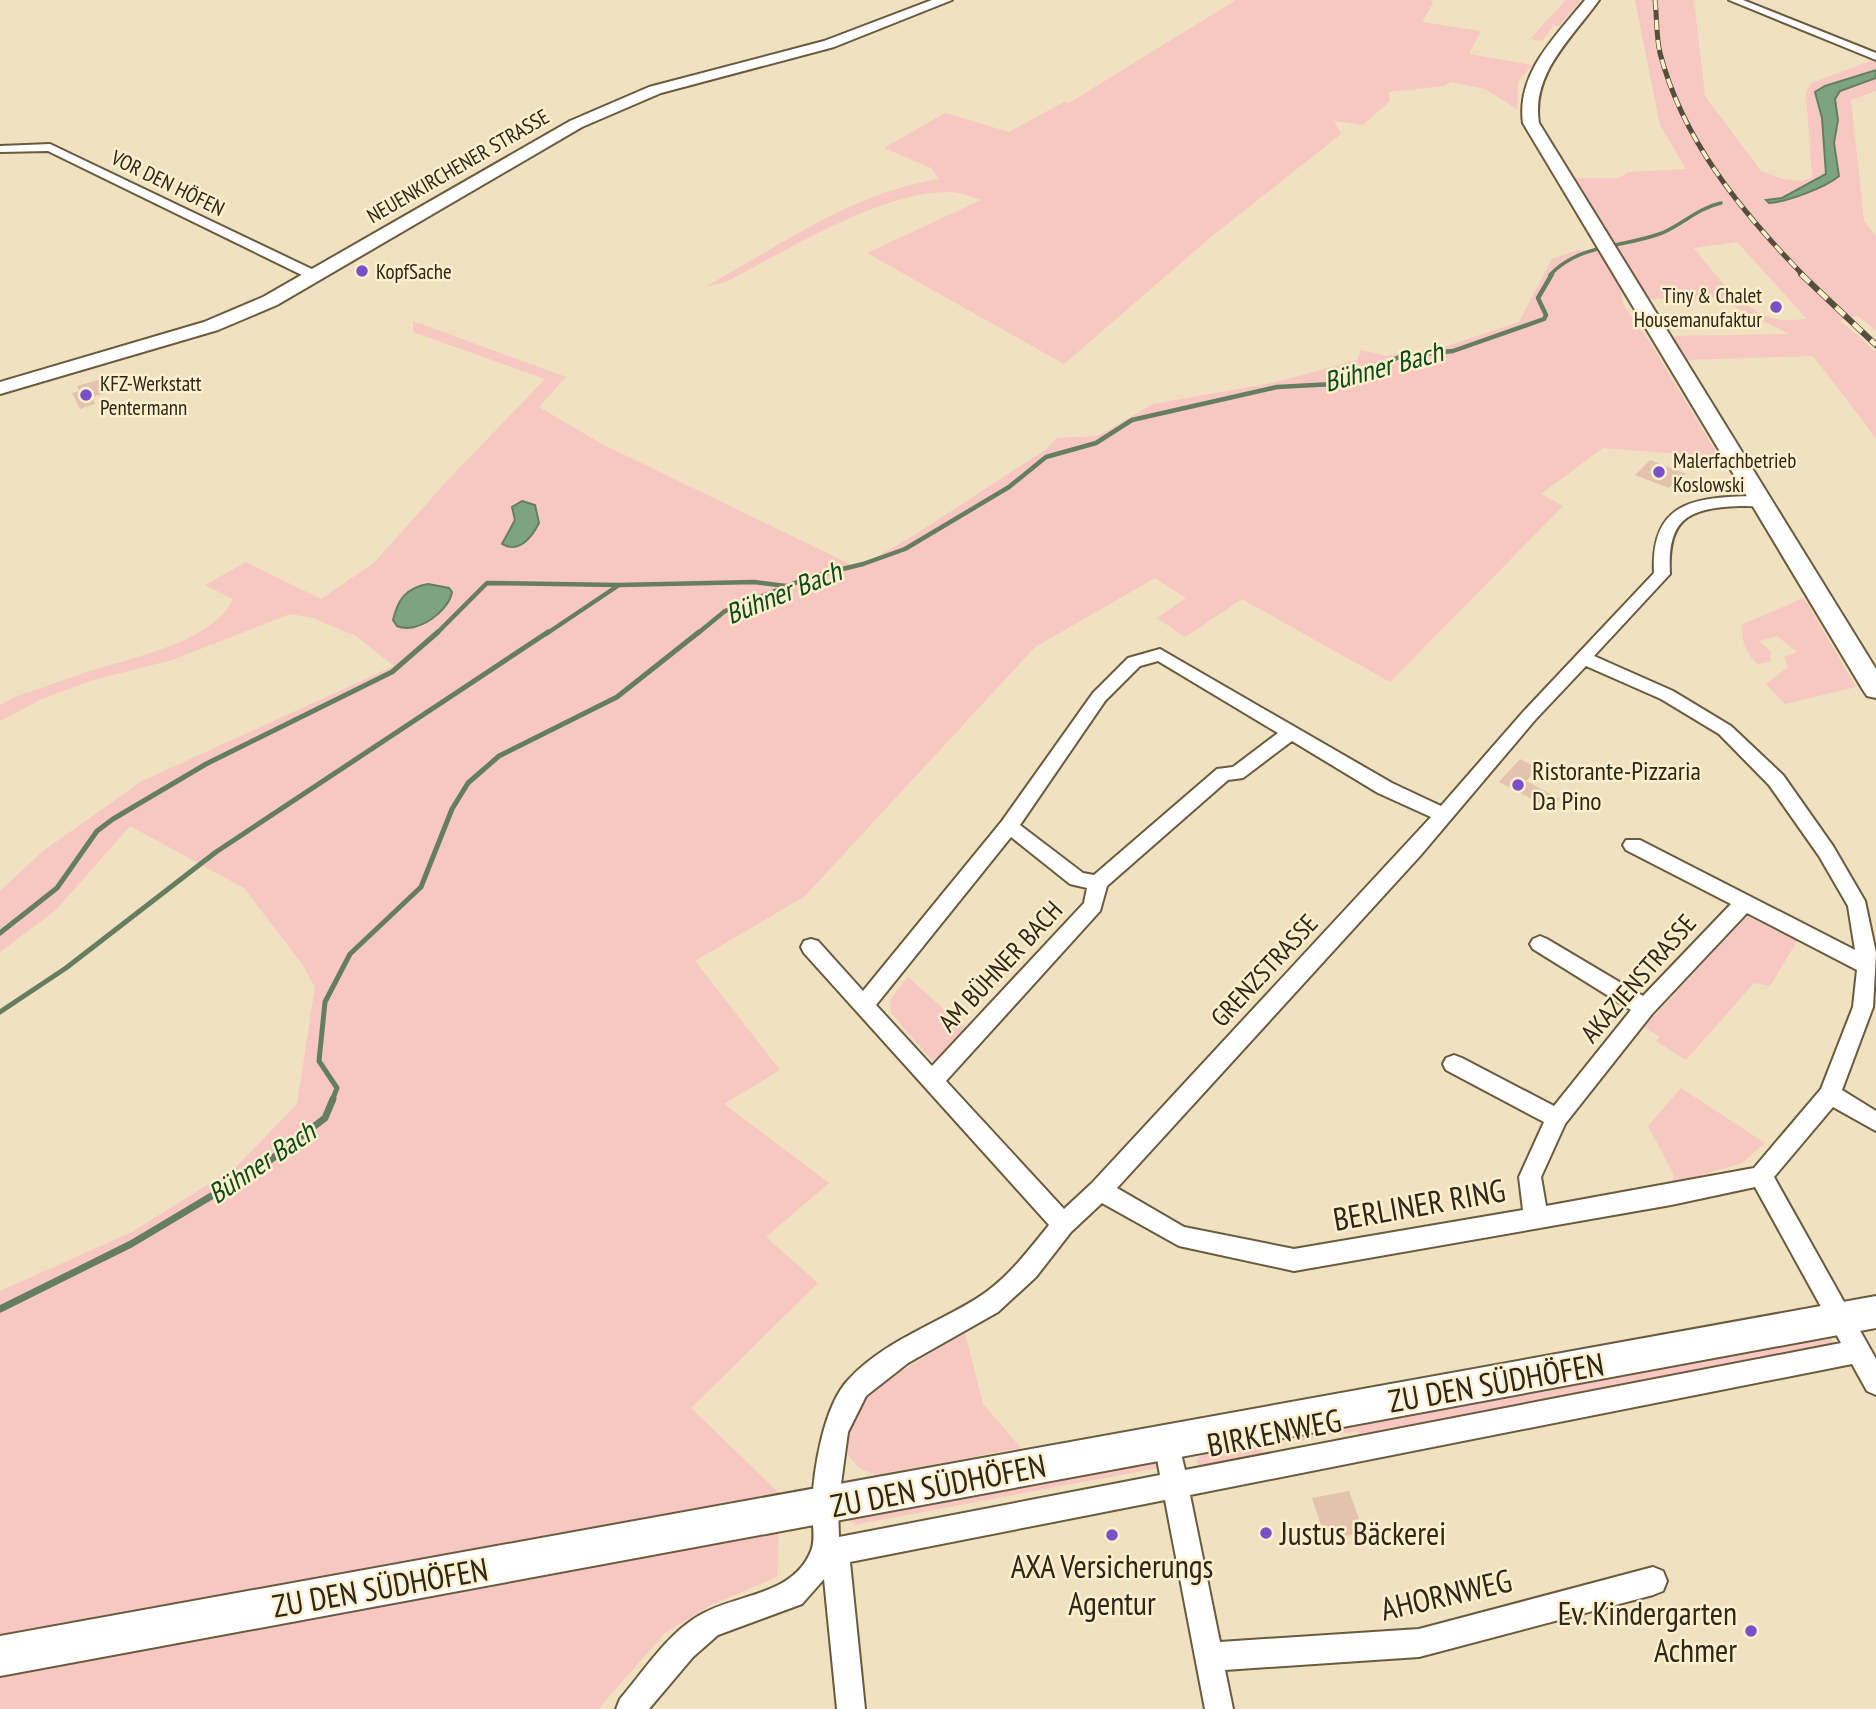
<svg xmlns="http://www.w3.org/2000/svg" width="1876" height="1709" viewBox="0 0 1876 1709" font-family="'PT Sans Narrow',sans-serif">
  <rect width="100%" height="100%" fill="#f0e1c0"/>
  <path fill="#f7c7c1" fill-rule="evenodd" d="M 1236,0 L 1431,0 L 1433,3 L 1422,22 L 1481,31 L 1469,54 L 1532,65 L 1518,82 L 1517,109 L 1485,89 L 1451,82 L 1444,86 L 1389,92 L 1390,101 L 1363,125 L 1334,121 L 1341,134 L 1211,237 L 1064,364 L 867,253 L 981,200 C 972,197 959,192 950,192 C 883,190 786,251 726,282 L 705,287 C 779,246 854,192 939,179 L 931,168 L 884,148 L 945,113 L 1009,132 L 1064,102 L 1069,103 Z
    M 1566,0 L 1581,0 L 1559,26 L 1554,25 L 1542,41 L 1530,39 Z
    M 1635,0 L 1694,0 L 1705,96 L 1761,171 L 1783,179 L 1801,181 L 1812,177 L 1806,93 L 1811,83 L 1876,59 L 1876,91 L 1851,100 L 1864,221 L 1876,236 L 1876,331 L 1858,316 L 1840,320 L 1876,352 L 1876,438 L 1813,356 L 1683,360 L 1670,336 L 1789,334 L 1716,297 L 1646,299 L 1574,178 L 1619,178 L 1628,172 L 1686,169 L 1660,125 ZM 1737,242 L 1806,318 L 1806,319 C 1799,319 1790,321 1783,320 C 1746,317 1715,275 1694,248 Z
    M 1577,250 L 1600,252 L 1620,284 L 1623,304 L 1651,344 L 1719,457 L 1603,448 L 1541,494 L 1563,506 L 1390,682 L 1242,599 L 1185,637 L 1157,618 L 1186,598 L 1155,578 L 1035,647 L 805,896 L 695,961 L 780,1070 L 724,1104 L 829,1183 L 766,1237 L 818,1283 L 691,1408 L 780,1494 L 777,1577 L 711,1605 L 665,1633 L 598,1709 L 0,1709 L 0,1291 L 132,1232 L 237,1166 L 297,1104 L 315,987 L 302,964 L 244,888 L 130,826 L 56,910 L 0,952 L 0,891 L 43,851 L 142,781 L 394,666 L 356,636 L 313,618 L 290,614 L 172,660 L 93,680 L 42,699 L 0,721 L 0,705 L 15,697 C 39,689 63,680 87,672 C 129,658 213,643 233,599 L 205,585 L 246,562 L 321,599 L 375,562 L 447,481 L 545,379 L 413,332 L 413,321 L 566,377 L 539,407 L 602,444 L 858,568 L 916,534 L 1045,450 L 1057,438 L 1097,436 L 1153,404 L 1272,383 L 1357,360 L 1361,350 L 1386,356 L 1447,346 L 1519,322 L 1552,259 ZM 411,589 L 452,596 L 424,626 L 404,629 L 400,599 Z
    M 1804,598 L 1856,687 L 1785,704 L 1766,684 L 1788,667 L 1784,657 L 1797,652 L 1777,636 L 1759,641 L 1771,652 L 1770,662 L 1757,664 C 1745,651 1741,642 1743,624 Z
    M 1746,916 L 1797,941 L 1770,986 L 1754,983 L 1686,1060 L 1656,1041 L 1660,1037 L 1644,1027 Z
    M 908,977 L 967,1030 L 935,1064 L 891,1013 L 890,1000 Z
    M 1681,1088 L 1765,1143 L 1742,1163 L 1672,1184 L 1674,1175 L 1648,1126 Z
    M 965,1333 L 983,1404 L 1021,1448 L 875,1475 L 858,1467 L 847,1453 L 848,1426 L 871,1389 Z
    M 1832,1334 L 1832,1343 L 1818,1350 L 1360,1436 L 1358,1431 L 1297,1441 L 1295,1436 Z
    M 1261,1444 L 1265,1457 L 1200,1467 L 1196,1461 C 1206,1445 1244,1446 1261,1444 Z
    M 1156,1461 L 1158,1468 L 864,1523 L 855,1525 L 849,1520 L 855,1515 Z"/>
  <path fill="#7da480" stroke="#657e61" stroke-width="2" d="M 1876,70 L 1876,78 L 1840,91 L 1835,99 L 1838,120 L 1834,143 L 1839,176 C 1825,188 1786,202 1769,203 L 1766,200 L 1782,198 L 1826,174 L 1822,118 L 1815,92 L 1825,86 Z
    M 522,501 L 535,505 L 539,523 C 532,537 519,554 502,544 L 515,520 L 512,507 Z
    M 428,584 L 449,588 L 452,592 C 449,611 417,635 397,626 L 393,620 C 398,599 406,588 428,584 Z"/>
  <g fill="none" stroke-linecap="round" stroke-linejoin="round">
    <path stroke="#657e61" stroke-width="3.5" d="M 1550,275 C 1580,243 1623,248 1662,233 C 1683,224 1698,208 1721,203"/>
    <path stroke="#657e61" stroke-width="4.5" d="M 436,634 L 487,583 L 618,585
      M 546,634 L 619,585 L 754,582 L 786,586
      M 697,634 L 725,611 L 810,577 L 863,564 L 905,549 L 1009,487 L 1046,457 L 1096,443 L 1132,420 L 1277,387 L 1334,384 L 1402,356 L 1453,351 L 1544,319 L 1546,315 L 1538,298 L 1552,274"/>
    <path stroke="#657e61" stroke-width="5" d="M 0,933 L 57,888 L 97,831 L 113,819 L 206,764 L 392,672 L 438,632
      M 0,1012 L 66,968 L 216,852 L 548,632
      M 332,1101 L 337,1088 L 319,1061 L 325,1002 L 350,954 L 421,887 L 452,809 L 468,783 L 499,756 L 617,697 L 699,632"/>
    <path stroke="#657e61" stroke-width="7" d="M 0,1309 L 131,1244 L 265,1164 L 325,1118 L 333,1099"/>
  </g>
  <path fill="#e3c3ae" d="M 101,379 L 108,392 L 92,397 L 95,404 L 80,409 L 72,393 L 79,391 L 77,386 Z
    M 1650,460 L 1686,474 L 1669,488 L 1635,475 Z
    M 1520,759 L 1538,768 L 1526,781 L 1560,799 L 1551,809 L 1499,782 Z
    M 1349,1491 L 1364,1532 L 1326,1540 L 1312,1498 Z"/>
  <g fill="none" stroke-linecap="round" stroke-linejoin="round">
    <defs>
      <path id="street" d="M 1729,0 L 1743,0 L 1876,53 L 1876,60 Z
        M 50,144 L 320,273 L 321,276 L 315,280 L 310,279 L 48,151 L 0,152 L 0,146 Z
        M 1762,496 L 1770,501 L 1767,504 C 1758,507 1749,506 1740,506 C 1687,508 1667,519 1670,574 L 1594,656 L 1673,691 L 1731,726 L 1783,775 L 1833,846 L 1865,901 L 1876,953 L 1873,1007 L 1842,1090 L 1876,1111 L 1876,1131 L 1833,1107 L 1774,1177 L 1876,1359 L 1876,1395 L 1867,1391 L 1852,1364 L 1190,1495 L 1220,1642 L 1419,1629 L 1653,1567 L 1663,1571 L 1667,1581 L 1663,1591 L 1653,1595 L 1419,1657 L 1225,1670 L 1233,1709 L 1205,1709 L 1165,1500 L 850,1562 L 865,1709 L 837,1709 L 824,1579 L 802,1604 L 718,1635 L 693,1657 L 649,1709 L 616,1709 L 620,1699 C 644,1671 668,1633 700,1615 C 736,1594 793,1596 811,1551 C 816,1540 812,1521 812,1509 C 813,1472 823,1406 849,1379 C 884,1341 937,1324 979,1297 C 1007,1279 1028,1251 1049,1225 L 804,953 L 801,947 L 804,941 L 811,939 L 818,941 L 863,991 L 1002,821 L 1093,693 L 1128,658 L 1160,649 L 1392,783 L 1441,806 L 1523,712 L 1654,573 C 1650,497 1701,497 1762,496 ZM 1158,661 L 1278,733 L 1233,767 L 1217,769 L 1094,875 L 1083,873 L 1020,825 L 1105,701 L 1140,666 ZM 1586,666 L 1661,699 L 1719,734 L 1769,785 L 1819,856 L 1848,906 L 1855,950 L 1640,840 L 1626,840 L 1623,845 L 1626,850 L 1731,904 L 1643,996 L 1547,939 L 1540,936 L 1533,939 L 1530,944 L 1533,949 L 1631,1010 L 1554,1106 L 1462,1058 L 1454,1055 L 1446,1058 L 1443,1064 L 1446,1070 L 1544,1122 L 1519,1177 L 1523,1210 L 1294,1249 L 1184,1227 L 1117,1188 L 1420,856 L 1535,720 ZM 1292,741 L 1378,793 L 1431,817 L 1092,1183 L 1064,1209 L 946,1081 L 1100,911 L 1107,886 L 1228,780 L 1243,778 ZM 1011,837 L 1070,884 L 1087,888 L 1084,903 L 932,1066 L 876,1005 ZM 1747,913 L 1857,970 L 1853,1007 L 1821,1089 L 1754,1168 L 1546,1206 L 1541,1177 L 1565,1124 L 1652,1014 ZM 1755,1187 L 1841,1343 L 1185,1470 L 1176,1433 L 1167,1429 L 1158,1433 L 1154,1442 L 1160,1475 L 839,1537 L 838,1506 L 848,1432 L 866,1396 L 908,1363 L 998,1312 L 1036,1277 L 1071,1232 L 1102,1203 L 1179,1246 L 1294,1271 L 1671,1205 Z"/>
      <path id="secondary" d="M 932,0 L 952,0 L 834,47 L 661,93 L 582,127 L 277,305 L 218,330 L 0,394 L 0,382 L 204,322 L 263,297 L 570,121 L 649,87 L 824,41 Z
        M 1585,0 L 1599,0 C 1572,38 1531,73 1539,123 L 1876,669 L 1876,698 L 1867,696 L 1863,690 L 1523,123 C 1516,73 1556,36 1585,0 Z
        M 1876,1296 L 1876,1328 L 0,1676 L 0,1636 Z"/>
    </defs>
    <use href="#street" stroke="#685b3e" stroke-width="4"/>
    <use href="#secondary" stroke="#685b3e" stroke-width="4"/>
    <use href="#street" fill="#fff" fill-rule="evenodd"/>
    <use href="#secondary" fill="#fff" fill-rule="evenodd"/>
    <defs>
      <path id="rail-far1" d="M 1655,0 C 1657,17 1656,36 1660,53 C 1683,141 1741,211 1803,275"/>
      <path id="rail" d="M 1801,274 L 1876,345"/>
    </defs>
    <use href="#rail-far1" stroke="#564f3e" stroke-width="5"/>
    <use href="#rail" stroke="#564f3e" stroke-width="6"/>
    <use href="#rail-far1" stroke="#feefcd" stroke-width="3.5" stroke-dasharray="10" stroke-linecap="butt"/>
    <use href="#rail" stroke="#feefcd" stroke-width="4.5" stroke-dasharray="12" stroke-linecap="butt"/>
  </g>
  <g fill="#7b4fc8" stroke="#feefcd" stroke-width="2.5">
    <circle cx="362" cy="271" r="7"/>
    <circle cx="1776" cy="307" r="7"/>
    <circle cx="86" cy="395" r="7"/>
    <circle cx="1659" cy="472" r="7"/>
    <circle cx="1518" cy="785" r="7"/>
    <circle cx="1266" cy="1533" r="7"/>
    <circle cx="1112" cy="1535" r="7"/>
    <circle cx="1751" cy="1631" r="7"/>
  </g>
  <g text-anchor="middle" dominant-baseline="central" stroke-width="5" stroke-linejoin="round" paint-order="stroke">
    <g font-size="21" fill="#2c271a" stroke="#feefcd">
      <text transform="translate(458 166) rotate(-30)">NEUENKIRCHENER STRASSE</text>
      <text transform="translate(168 183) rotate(26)">VOR DEN HÖFEN</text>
    </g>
    <g font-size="21" fill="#2c271a" stroke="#feefcd" text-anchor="start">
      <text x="376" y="271">KopfSache</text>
      <text x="1762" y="295" text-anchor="end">Tiny &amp; Chalet<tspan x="1762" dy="24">Housemanufaktur</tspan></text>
      <text x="100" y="383">KFZ-Werkstatt<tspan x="100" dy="24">Pentermann</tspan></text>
      <text x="1673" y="460">Malerfachbetrieb<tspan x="1673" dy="24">Koslowski</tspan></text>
    </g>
    <g font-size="26" fill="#2c271a" stroke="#feefcd" text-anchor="start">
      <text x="1532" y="770">Ristorante-Pizzaria<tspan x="1532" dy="30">Da Pino</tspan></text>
    </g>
    <g font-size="26" fill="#2c271a" stroke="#feefcd">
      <text transform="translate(1000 966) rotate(-47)">AM BÜHNER BACH</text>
      <text transform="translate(1264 970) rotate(-47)">GRENZSTRASSE</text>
      <text transform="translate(1638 978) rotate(-49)">AKAZIENSTRASSE</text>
    </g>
    <g font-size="28" font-style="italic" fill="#0b4a1a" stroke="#feefcd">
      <text transform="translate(1383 366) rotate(-15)">Bühner Bach</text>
      <text transform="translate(783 592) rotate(-22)">Bühner Bach</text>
      <text transform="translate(261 1162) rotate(-34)">Bühner Bach</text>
    </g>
    <g font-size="32" fill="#2c271a" stroke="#feefcd">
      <text transform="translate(1419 1204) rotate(-10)">BERLINER RING</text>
      <text transform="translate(1496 1382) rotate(-10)">ZU DEN SÜDHÖFEN</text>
      <text transform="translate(1274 1432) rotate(-11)">BIRKENWEG</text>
      <text transform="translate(938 1485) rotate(-11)">ZU DEN SÜDHÖFEN</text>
      <text transform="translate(380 1587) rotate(-10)">ZU DEN SÜDHÖFEN</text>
      <text transform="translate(1446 1594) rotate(-13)">AHORNWEG</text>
    </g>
    <g font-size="32" fill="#2c271a" stroke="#feefcd" text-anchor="start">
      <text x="1280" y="1533">Justus Bäckerei</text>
      <text x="1112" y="1566" text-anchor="middle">AXA Versicherungs<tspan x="1112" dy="37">Agentur</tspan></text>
      <text x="1737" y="1613" text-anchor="end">Ev. Kindergarten<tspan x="1737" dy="37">Achmer</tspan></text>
    </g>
  </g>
</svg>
